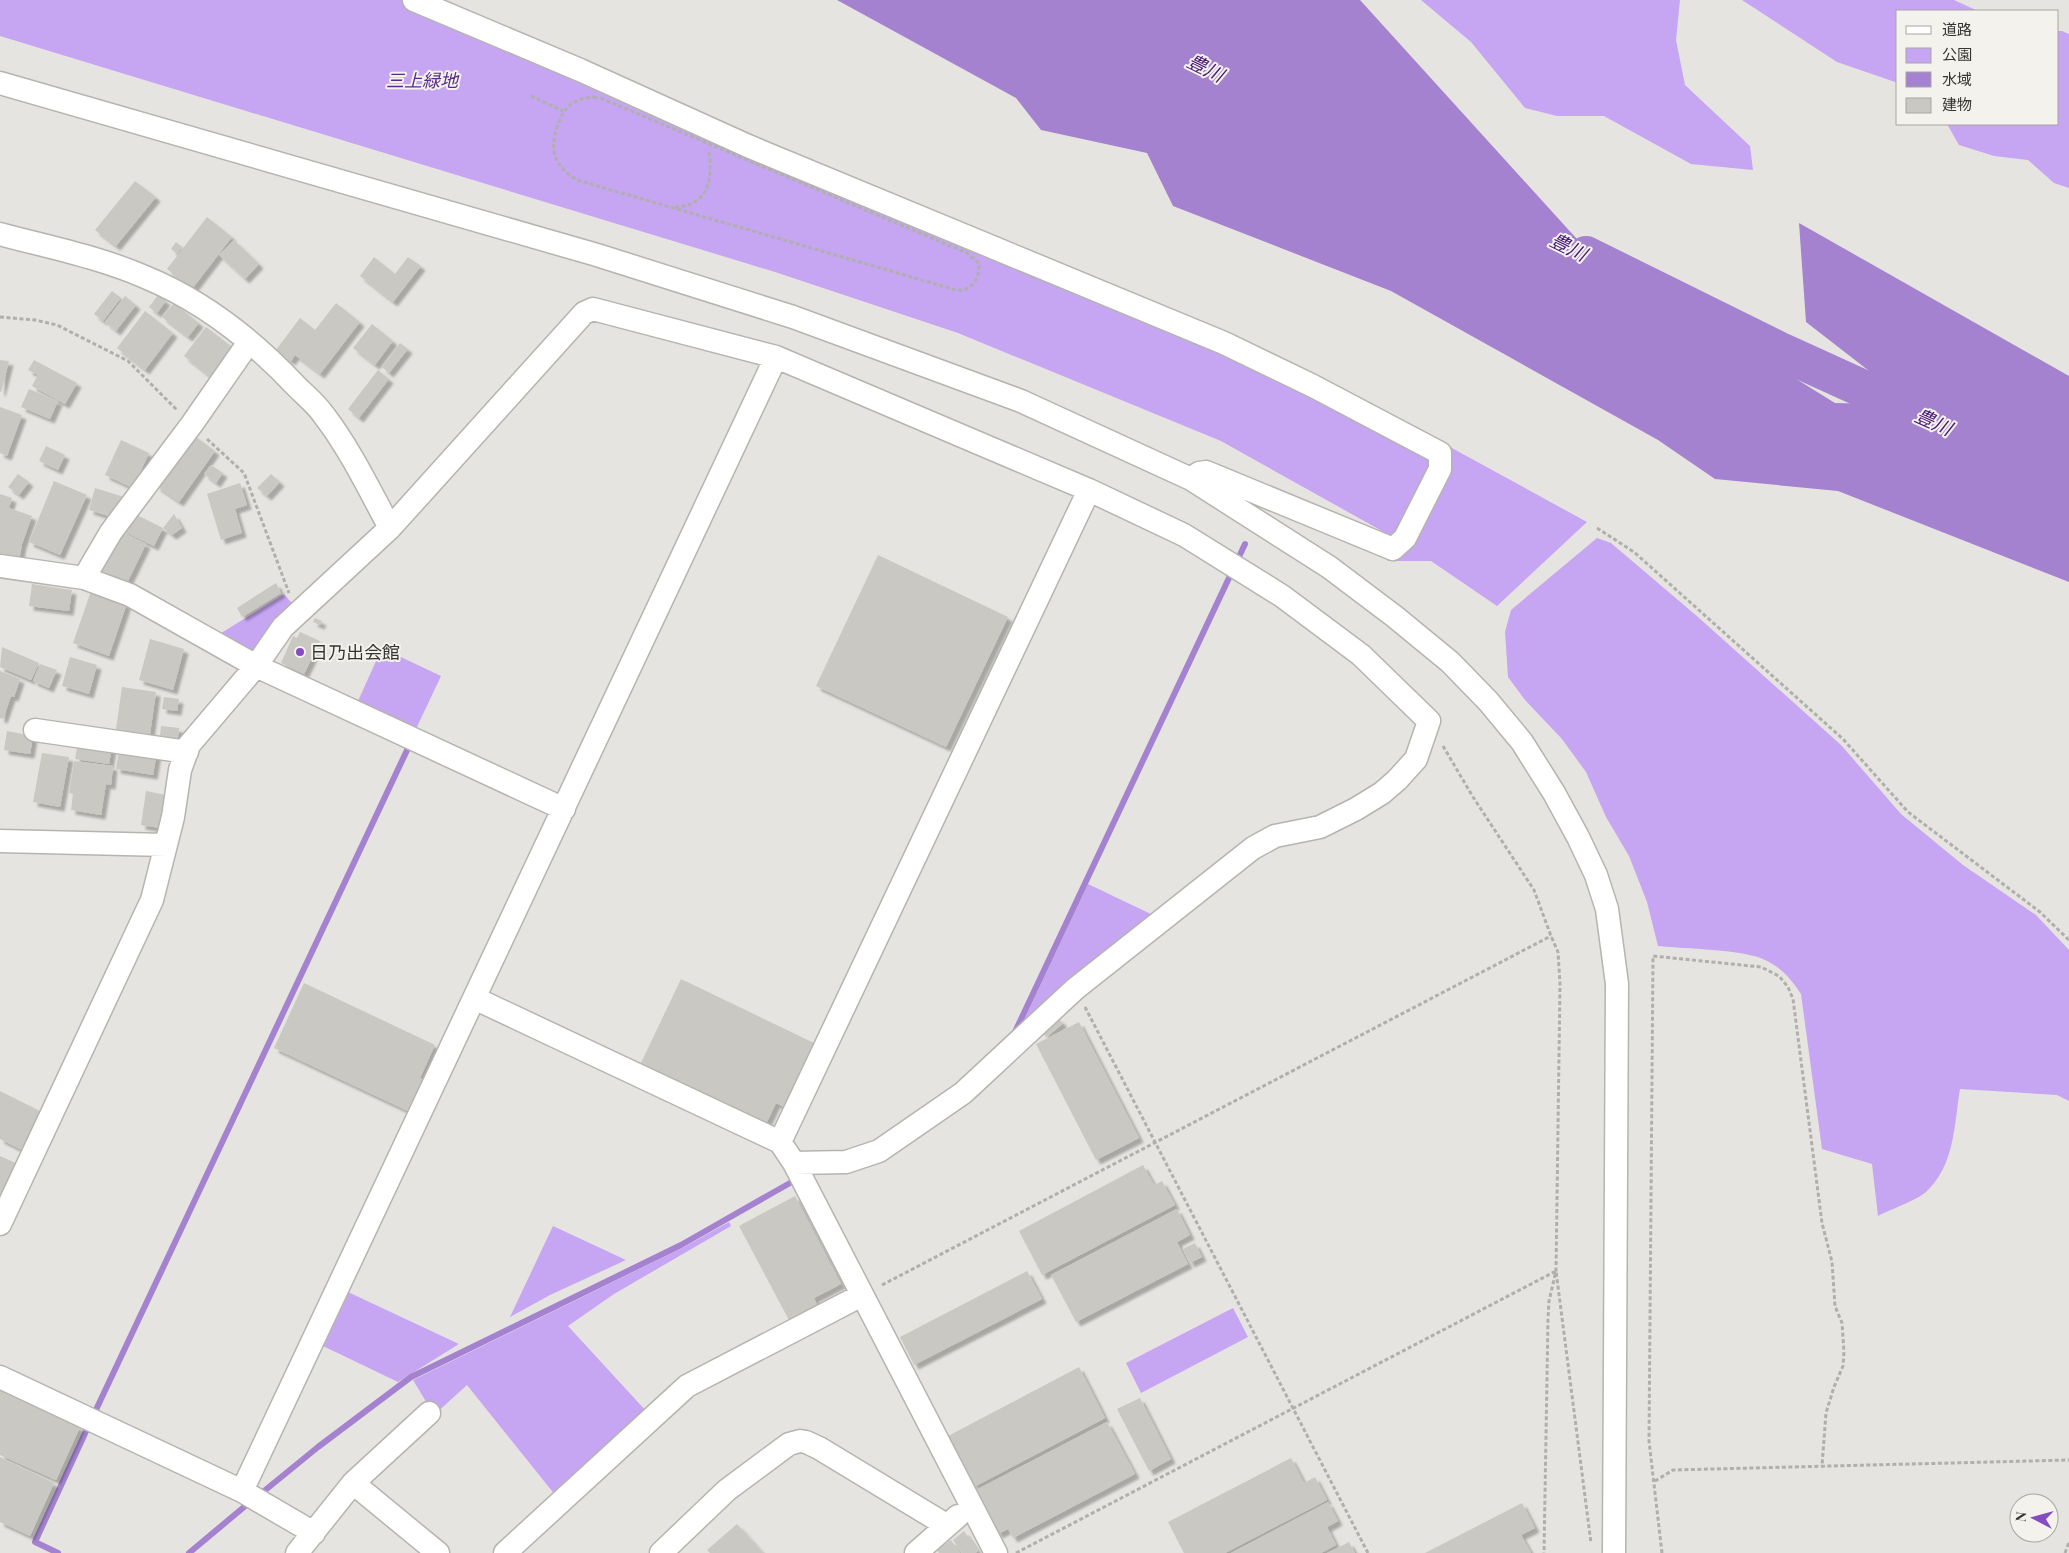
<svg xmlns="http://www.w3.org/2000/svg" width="2069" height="1553" viewBox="0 0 2069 1553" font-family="'Playfair Display','Noto Sans JP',serif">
  <defs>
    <filter id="shadow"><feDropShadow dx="4.5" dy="4.5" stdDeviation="1" flood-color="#0004"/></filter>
  </defs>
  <rect width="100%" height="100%" fill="#e6e4e0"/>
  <path fill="#c6a5f3" d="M 0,0 L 441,0 L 988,236 L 1439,441 L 1587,522 L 1497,606 L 1431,561 L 1388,561 L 1377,551 L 1391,536 L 1221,441 L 958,333 L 775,272 L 0,36 Z
    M 1421,0 L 1680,0 L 1676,40 L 1685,85 L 1750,146 L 1753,170 L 1691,164 L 1604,116 L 1557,116 L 1525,108 L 1471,42 Z
    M 1742,0 L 1954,0 L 1978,11 L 1898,11 L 1898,83 L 1837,62 Z
    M 2058,31 L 2062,31 L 2069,34 L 2069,188 L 2054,183 L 2028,160 L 1994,156 L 1959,145 L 1947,124 L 2058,124 Z
    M 1597,538 L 1611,543 L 1698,617 L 1841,745 L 1901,814 L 1963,865 L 2036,915 L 2069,950 L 2069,1101 L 2057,1095 L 1960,1089 C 1954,1125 1955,1165 1926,1192 C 1917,1200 1889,1210 1878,1216 L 1872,1164 L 1822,1149 L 1801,994 C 1792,980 1781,967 1765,960 C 1743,949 1685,949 1658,946 L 1647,902 L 1629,856 L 1606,817 L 1586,772 L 1562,739 L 1525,700 L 1508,677 L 1505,632 L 1511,610 Z
    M 284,594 L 296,608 L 255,656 L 218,635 Z
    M 382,648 L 441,676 L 416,729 L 358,701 Z
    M 1088,884 L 1155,916 L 1016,1037 Z
    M 729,1222 L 731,1226 L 614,1294 L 568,1326 L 647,1412 L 556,1496 L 467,1385 L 434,1415 L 413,1380 L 682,1248 Z
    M 553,1226 L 626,1260 L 550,1295 L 510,1317 Z
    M 348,1292 L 459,1344 L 398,1382 L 323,1346 Z
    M 1233,1308 L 1248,1337 L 1141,1393 L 1126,1363 Z"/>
  <path fill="#a482cf" d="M 837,0 L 1360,0 L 1586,249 L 1835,403 L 1913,405 L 1806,322 L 1799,223 L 2069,376 L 2069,582 L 1838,491 L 1715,479 L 1658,440 L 1391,291 L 1173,206 L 1147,153 L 1041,130 L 1016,98 Z"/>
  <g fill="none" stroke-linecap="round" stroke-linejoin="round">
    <path stroke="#a482cf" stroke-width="6" d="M 1014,1034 L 1245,544
      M 94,1414 L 409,746
      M 258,1496 L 318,1447 L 411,1377 L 681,1245 L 797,1179
      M 58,1553 L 35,1542 L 88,1427
      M 189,1553 L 250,1502"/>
    <path stroke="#a482cf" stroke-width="38" d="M 1586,255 L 1778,350 L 1945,426"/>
  </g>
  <path fill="#c9c8c3" filter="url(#shadow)" d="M 135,181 L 156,197 L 116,246 L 95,230 Z
    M 207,217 L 232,237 L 192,289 L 167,269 Z
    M 234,240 L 259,264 L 245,279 L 219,255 Z
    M 176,242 L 182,247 L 177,254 L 171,249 Z
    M 374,257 L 395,274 L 408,257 L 421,266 L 393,302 L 360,276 Z
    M 112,291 L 121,298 L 103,321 L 94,314 Z
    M 158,295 L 166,301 L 157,313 L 149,307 Z
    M 125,296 L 136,305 L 116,331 L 105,322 Z
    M 174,303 L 199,323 L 188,337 L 162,317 Z
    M 336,303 L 360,322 L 320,374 L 295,355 L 291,361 L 276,350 L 300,318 L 315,330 Z
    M 145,311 L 173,333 L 145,370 L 117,348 Z
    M 372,324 L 393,341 L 375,365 L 353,348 Z
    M 206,327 L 236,350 L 213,379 L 184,356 Z
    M 400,343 L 408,349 L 389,373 L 382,367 Z
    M 0,360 L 9,361 L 1,392 L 0,392 Z
    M 34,360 L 77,383 L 65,404 L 32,386 L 38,375 L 28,370 Z
    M 378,370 L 389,379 L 359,418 L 348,409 Z
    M 29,389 L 58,401 L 50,419 L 21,407 Z
    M 0,407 L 22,415 L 7,456 L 0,453 Z
    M 192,434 L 215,451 L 179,502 L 156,486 Z
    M 121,440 L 149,453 L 133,488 L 105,475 Z
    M 46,446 L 65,455 L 58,470 L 39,461 Z
    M 211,465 L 223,473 L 216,483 L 204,474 Z
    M 18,474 L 29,482 L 19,495 L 8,487 Z
    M 271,474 L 280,482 L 267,496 L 257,488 Z
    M 54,481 L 87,495 L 60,555 L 29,542 Z
    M 240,483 L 247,505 L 235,509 L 242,533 L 221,540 L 207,494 Z
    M 95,488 L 124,497 L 118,519 L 89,510 Z
    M 0,494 L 12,498 L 9,508 L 32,516 L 22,544 L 19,560 L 0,557 Z
    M 135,514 L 163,528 L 154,546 L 121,530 Z
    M 174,514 L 182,528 L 172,535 L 163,528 Z
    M 119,531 L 146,544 L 126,585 L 99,571 Z
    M 878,555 L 1008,617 L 946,747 L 816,686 Z
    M 276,583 L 281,593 L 242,617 L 237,608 Z
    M 32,584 L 72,590 L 69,611 L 29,606 Z
    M 91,591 L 127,603 L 109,656 L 73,643 Z
    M 315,618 L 322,621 L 320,625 L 313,622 Z
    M 300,632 L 320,641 L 304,674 L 281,663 L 293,636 L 297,638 Z
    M 150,639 L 184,649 L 173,690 L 139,680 Z
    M 2,647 L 39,663 L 31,680 L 0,667 Z
    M 70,657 L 97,665 L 89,694 L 62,686 Z
    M 40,664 L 57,670 L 49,688 L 33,681 Z
    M 0,671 L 20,679 L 14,697 L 11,696 L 3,719 L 0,718 Z
    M 122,687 L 156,692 L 149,741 L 115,736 Z
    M 164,697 L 179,699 L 177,711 L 162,709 Z
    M 161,726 L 179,728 L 177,746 L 155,743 L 157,735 L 160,736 Z
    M 7,731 L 33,736 L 30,754 L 4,750 Z
    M 78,741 L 112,747 L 109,764 L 75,759 Z
    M 120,746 L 157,752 L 153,775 L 116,769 Z
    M 42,753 L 69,757 L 60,807 L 33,802 Z
    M 74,761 L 113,766 L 111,785 L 106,784 L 101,815 L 71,810 L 73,794 L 69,793 Z
    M 146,791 L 166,795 L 160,828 L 141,825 Z
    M 681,979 L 814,1043 L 784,1107 L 776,1103 L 766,1124 L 640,1065 Z
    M 304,983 L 435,1045 L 420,1078 L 424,1080 L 410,1112 L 274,1048 Z
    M 1058,1018 L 1063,1023 L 1046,1037 L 1042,1032 Z
    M 1079,1022 L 1139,1138 L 1096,1160 L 1036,1044 Z
    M 0,1091 L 42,1112 L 24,1151 L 0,1139 Z
    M 0,1156 L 18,1164 L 0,1201 Z
    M 1143,1165 L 1154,1185 L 1162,1181 L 1175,1205 L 1042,1275 L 1019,1231 Z
    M 795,1196 L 841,1284 L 814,1298 L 817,1305 L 789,1320 L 739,1226 Z
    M 1177,1209 L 1190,1235 L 1177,1242 L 1188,1264 L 1076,1322 L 1051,1275 Z
    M 1195,1243 L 1202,1257 L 1190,1263 L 1183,1249 Z
    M 1027,1271 L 1042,1299 L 914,1365 L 900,1337 Z
    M 1079,1367 L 1105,1418 L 974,1487 L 948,1436 Z
    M 0,1390 L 80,1427 L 56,1480 L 0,1455 Z
    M 1140,1398 L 1171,1459 L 1149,1471 L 1117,1409 Z
    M 1107,1422 L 1135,1474 L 1013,1538 L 1008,1529 L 998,1534 L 976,1490 Z
    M 0,1457 L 54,1483 L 30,1536 L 0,1522 Z
    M 1291,1458 L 1304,1483 L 1315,1477 L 1327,1500 L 1225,1553 L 1184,1553 L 1168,1522 Z
    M 1328,1502 L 1338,1521 L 1327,1527 L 1336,1545 L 1321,1553 L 1231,1553 Z
    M 1522,1503 L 1535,1528 L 1521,1535 L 1531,1553 L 1425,1553 Z
    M 737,1524 L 763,1553 L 710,1553 L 707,1550 Z
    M 964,1531 L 978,1551 L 975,1553 L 962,1553 L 953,1540 Z
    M 951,1540 L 960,1553 L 939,1553 L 937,1550 Z
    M 1349,1542 L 1355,1553 L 1327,1553 Z"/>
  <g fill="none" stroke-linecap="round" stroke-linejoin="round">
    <defs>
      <path id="minor" d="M 414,0 L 580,70 L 748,146 L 1224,343 L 1313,386 L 1440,453 L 1440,469 L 1405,538 L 1393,549 L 1206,472 L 1199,473 L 1191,479
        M 0,83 L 597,255 L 793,317 L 1021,401 L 1191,479 L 1329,567 L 1394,616 L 1450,662 L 1488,701 L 1522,742 L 1554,793 L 1578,837 L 1596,875 L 1607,909 L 1617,984 L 1614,1553
        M 0,234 C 48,247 99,257 145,277 C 203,301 254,341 297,387 C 306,396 316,404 323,414 C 350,449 369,489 390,528
        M 0,566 L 84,578 L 130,595 L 256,666 L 564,809
        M 84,578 L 111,532 L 192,424 L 249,342
        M 35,730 L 187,752
        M 0,841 L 166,845
        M 474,998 L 780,1142 L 794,1163 L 996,1553
        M 780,1142 L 1089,490
        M 0,1224 L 152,900 L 173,817 L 180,770 L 189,745 L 256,666 L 283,627 L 390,528 L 584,313 L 593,309 L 776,357 L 1089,490 L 1184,535 L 1282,596 L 1361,655 L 1429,721 L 1416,759 L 1397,780 L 1382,793 L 1356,809 L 1320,827 L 1275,836 L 1253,848 L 1075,989 L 963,1093 L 879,1151 L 846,1162 L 794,1163
        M 0,1377 L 242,1491 L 314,1533
        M 353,1483 L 429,1413
        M 242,1491 L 776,357
        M 297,1553 L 353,1483 L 438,1553
        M 505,1553 L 687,1386 L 862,1295
        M 661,1553 L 727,1490 L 789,1444 L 800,1441 L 806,1442 L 819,1448 L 946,1525
        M 916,1553 L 958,1516"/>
    </defs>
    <use href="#minor" stroke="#b5b4af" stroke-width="25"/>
    <path stroke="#b1afac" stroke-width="3" stroke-dasharray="4 2.5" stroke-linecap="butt" d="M 531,96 L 563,111
      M 594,97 L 603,99 L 967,253 L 979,263 C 980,278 972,292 956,290 L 577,180 C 555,167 549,151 557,127 C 564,107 571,99 594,97 Z
      M 675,207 C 708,206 713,180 709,152
      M 0,317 L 35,320 L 57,325 L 128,361 L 177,410
      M 207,439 L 244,473 L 289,593
      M 1597,528 L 1634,552 L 1843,739 L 1908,812 L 2040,912 L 2069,940
      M 1443,746 L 1473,797 L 1534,890 L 1551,936 L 1558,952 L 1560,984 L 1556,1271 L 1549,1301 L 1548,1318 L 1544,1553
      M 1085,1007 L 1368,1553
      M 882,1285 L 1551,936
      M 1655,1481 L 1673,1470 L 2069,1460
      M 1016,1553 L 1556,1271 L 1591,1543
      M 1662,1553 L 1649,1441 L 1653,956 L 1761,967 L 1779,976 L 1788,987 L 1793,999 L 1822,1223 L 1832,1262 L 1835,1306 L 1842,1323 L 1844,1352 L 1843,1366 L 1834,1387 L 1826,1413 L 1822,1466
      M 2065,1553 L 2069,1542"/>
    <use href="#minor" stroke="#fff" stroke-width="22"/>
  </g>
  <circle fill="#854bc1" stroke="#f3f2ed" stroke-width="2" cx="300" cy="652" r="5"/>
  <g text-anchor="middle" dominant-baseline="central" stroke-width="4" stroke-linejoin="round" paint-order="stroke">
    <g font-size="18" font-style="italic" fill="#5a2c87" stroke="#f3f2ed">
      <text x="422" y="80">三上緑地</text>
    </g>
    <g font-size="18" fill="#363533" stroke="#f3f2ed" text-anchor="start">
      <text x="310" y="652">日乃出会館</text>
    </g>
    <g font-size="19" font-style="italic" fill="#481772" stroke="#f3f2ed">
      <text transform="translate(1206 67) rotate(26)">豊川</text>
      <text transform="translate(1569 246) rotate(26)">豊川</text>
      <text transform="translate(1934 421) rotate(24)">豊川</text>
    </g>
  </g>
  <rect x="1896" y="10" width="162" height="115" fill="#f3f2ed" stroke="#a7a6a3"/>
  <rect x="1906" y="26" width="25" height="8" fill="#ffffff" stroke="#a7a6a3"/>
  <text x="1942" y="35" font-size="15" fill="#363533">道路</text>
  <rect x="1906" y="48" width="25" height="15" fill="#c6a5f3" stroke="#a7a6a3"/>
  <text x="1942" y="60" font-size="15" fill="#363533">公園</text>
  <rect x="1906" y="72" width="25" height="15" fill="#a482cf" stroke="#a7a6a3"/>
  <text x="1942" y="85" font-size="15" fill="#363533">水域</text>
  <rect x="1906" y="98" width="25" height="15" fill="#c9c8c3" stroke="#a7a6a3"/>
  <text x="1942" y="110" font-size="15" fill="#363533">建物</text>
  <g transform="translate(2034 1518) rotate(276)"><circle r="24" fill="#f3f2ed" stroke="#a7a6a3"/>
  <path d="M0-4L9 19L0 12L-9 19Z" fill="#854bc1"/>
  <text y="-8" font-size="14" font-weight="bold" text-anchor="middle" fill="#363533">N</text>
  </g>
</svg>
